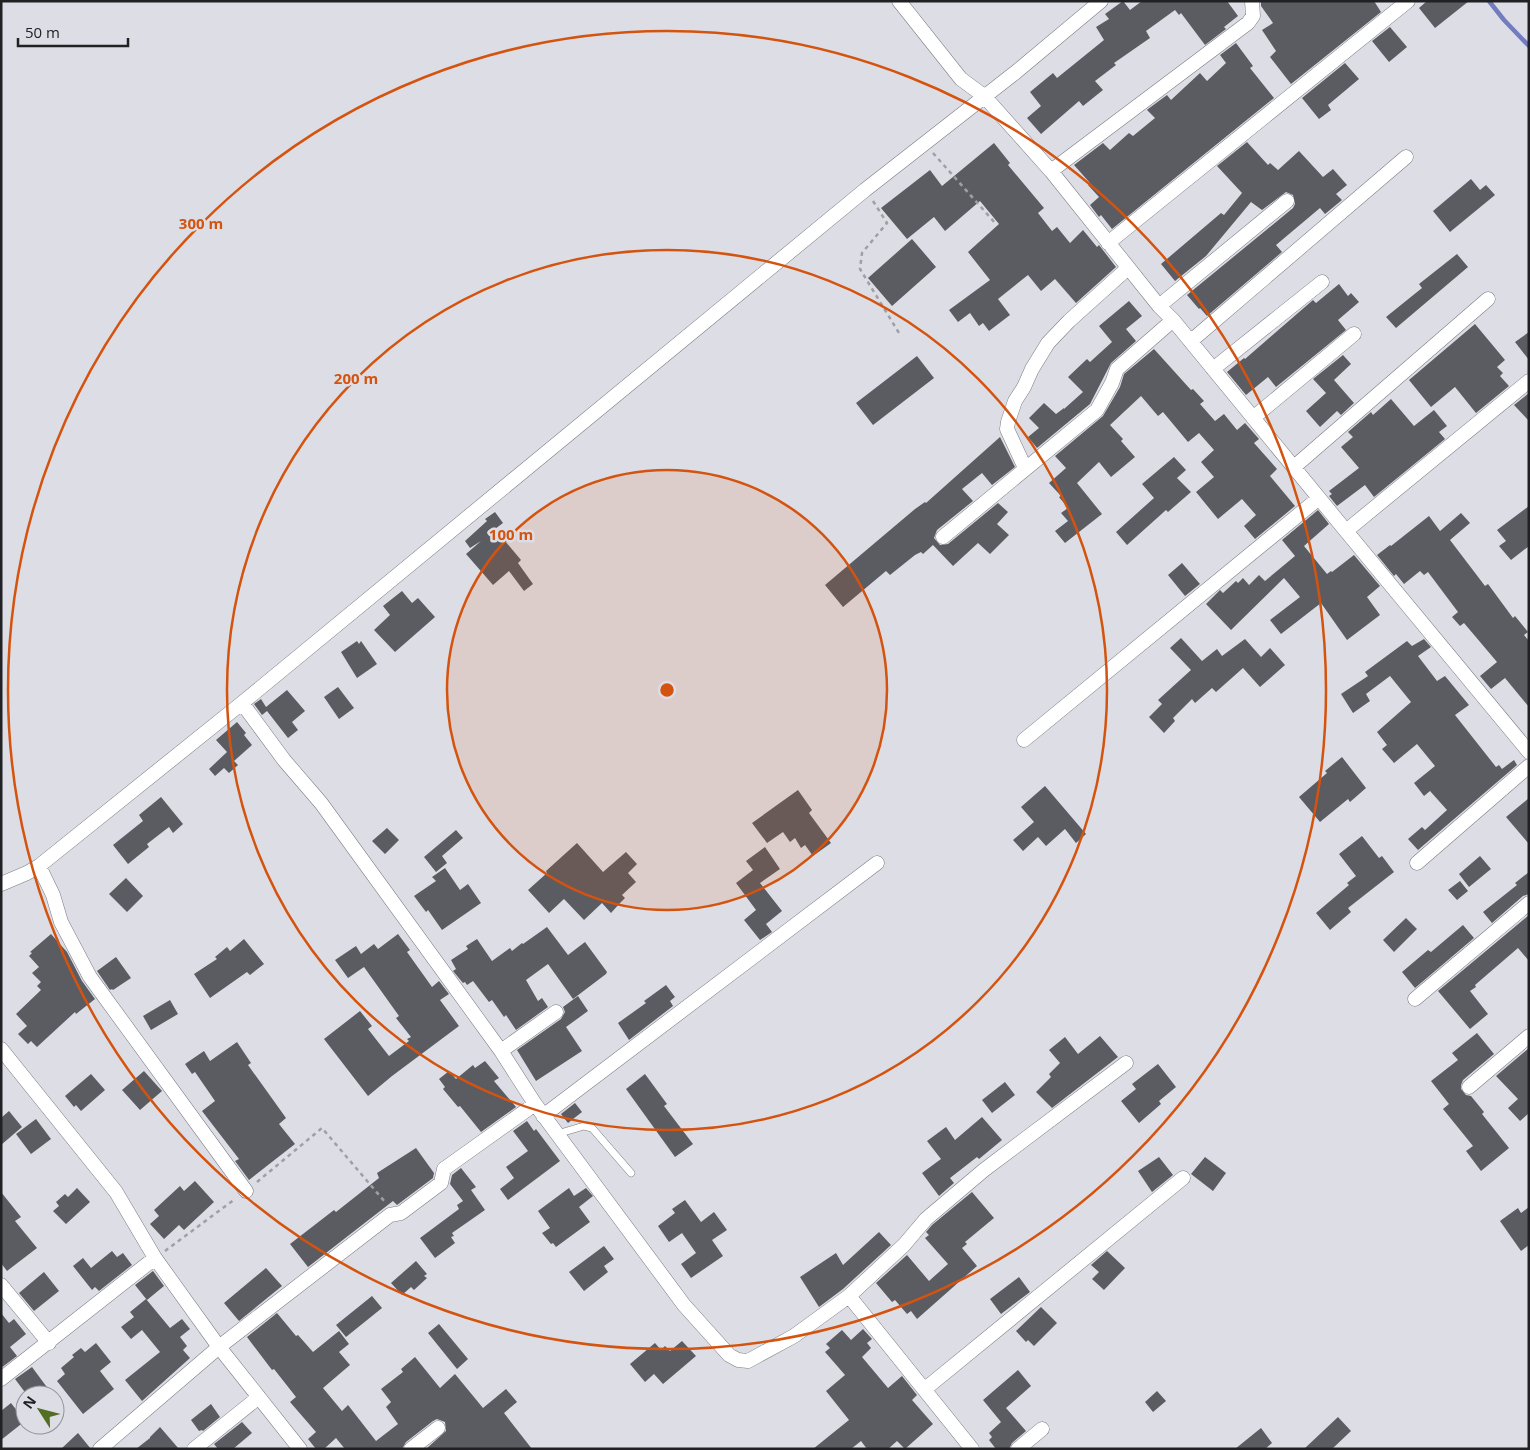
<svg xmlns="http://www.w3.org/2000/svg" width="1530" height="1450" viewBox="0 0 1530 1450" font-family="'Open Sans',sans-serif">
  <rect width="100%" height="100%" fill="#dddee5"/>
  <g fill="none" stroke-linecap="round" stroke-linejoin="round">
    <path stroke="#737cbf" stroke-width="4.5" d="M 1489,1 L 1504,20 L 1529,46"/>
  </g>
  <path fill="#5b5c62" d="M 1123,1 L 1130,10 L 1142,1 L 1227,1 L 1238,16 L 1224,27 L 1226,29 L 1205,45 L 1181,13 L 1179,15 L 1175,10 L 1146,31 L 1150,38 L 1114,63 L 1116,65 L 1095,81 L 1103,90 L 1083,106 L 1079,101 L 1041,134 L 1027,118 L 1041,106 L 1030,92 L 1053,73 L 1057,78 L 1104,40 L 1096,27 L 1109,19 L 1105,14 Z
    M 1261,1 L 1374,1 L 1381,12 L 1291,84 L 1270,57 L 1276,51 L 1262,30 L 1273,23 L 1261,6 Z
    M 1427,1 L 1469,1 L 1435,28 L 1419,8 Z
    M 1390,27 L 1407,47 L 1389,62 L 1372,41 Z
    M 1236,43 L 1253,66 L 1250,68 L 1274,98 L 1112,229 L 1101,215 L 1099,217 L 1090,205 L 1099,197 L 1088,185 L 1090,183 L 1074,165 L 1103,143 L 1110,150 L 1129,133 L 1133,136 L 1155,118 L 1147,110 L 1148,109 L 1167,95 L 1171,100 L 1200,73 L 1207,81 L 1226,63 L 1220,55 Z
    M 1345,63 L 1359,79 L 1328,105 L 1331,110 L 1319,119 L 1302,98 Z
    M 1247,142 L 1268,165 L 1270,163 L 1278,170 L 1299,151 L 1323,177 L 1333,169 L 1347,185 L 1336,194 L 1342,200 L 1325,214 L 1320,208 L 1276,245 L 1282,252 L 1207,316 L 1200,308 L 1199,309 L 1187,295 L 1293,208 L 1295,204 L 1293,195 L 1286,192 L 1262,210 L 1251,202 L 1206,256 L 1175,281 L 1161,264 L 1221,213 L 1224,215 L 1242,193 L 1217,166 Z
    M 994,143 L 1010,163 L 1008,165 L 1044,208 L 1038,213 L 1052,231 L 1057,227 L 1070,243 L 1083,230 L 1097,247 L 1099,245 L 1116,267 L 1076,303 L 1055,279 L 1041,291 L 1028,275 L 998,299 L 1010,315 L 989,331 L 983,323 L 979,326 L 970,313 L 958,322 L 949,310 L 990,280 L 968,252 L 999,224 L 980,201 L 945,231 L 934,217 L 907,239 L 881,208 L 930,170 L 942,186 Z
    M 1471,179 L 1480,190 L 1486,185 L 1495,195 L 1450,232 L 1433,211 Z
    M 912,239 L 936,267 L 892,306 L 868,278 Z
    M 1457,254 L 1468,267 L 1396,328 L 1386,317 L 1422,288 L 1419,284 Z
    M 1339,284 L 1348,296 L 1351,293 L 1359,302 L 1338,320 L 1346,330 L 1276,387 L 1268,377 L 1246,395 L 1227,372 L 1244,358 L 1245,359 L 1313,300 L 1316,303 Z
    M 1129,301 L 1142,316 L 1126,329 L 1136,341 L 1111,363 L 1090,404 L 1037,448 L 1028,437 L 1039,428 L 1029,418 L 1044,403 L 1056,414 L 1064,408 L 1064,409 L 1083,392 L 1068,377 L 1087,359 L 1090,362 L 1112,342 L 1099,326 Z
    M 1475,324 L 1505,360 L 1497,367 L 1503,373 L 1500,376 L 1509,386 L 1476,413 L 1455,387 L 1431,407 L 1409,380 Z
    M 1529,332 L 1529,360 L 1515,342 Z
    M 1154,349 L 1191,390 L 1193,389 L 1204,401 L 1200,404 L 1215,421 L 1224,414 L 1237,430 L 1245,423 L 1259,439 L 1254,443 L 1277,469 L 1270,476 L 1295,506 L 1255,539 L 1244,526 L 1256,515 L 1242,499 L 1218,519 L 1196,492 L 1214,477 L 1201,462 L 1214,450 L 1199,433 L 1188,442 L 1163,412 L 1158,416 L 1141,396 L 1110,425 L 1123,439 L 1121,441 L 1135,457 L 1111,477 L 1099,462 L 1077,483 L 1102,514 L 1065,543 L 1055,531 L 1068,521 L 1061,513 L 1068,508 L 1059,497 L 1061,496 L 1049,483 L 1066,468 L 1055,456 L 1103,416 L 1120,387 L 1124,374 Z
    M 1343,355 L 1351,364 L 1334,380 L 1354,403 L 1341,415 L 1337,411 L 1320,427 L 1306,411 L 1326,393 L 1313,379 Z
    M 917,356 L 934,378 L 873,425 L 856,403 Z
    M 1529,393 L 1529,421 L 1514,405 Z
    M 1391,399 L 1414,426 L 1434,410 L 1447,426 L 1439,432 L 1445,439 L 1374,497 L 1365,485 L 1337,506 L 1329,496 L 1332,494 L 1329,491 L 1359,468 L 1341,447 L 1353,437 L 1348,432 L 1371,412 L 1373,415 Z
    M 1000,437 L 1015,467 L 992,485 L 982,473 L 962,489 L 973,501 L 937,530 L 934,538 L 940,545 L 948,544 L 998,503 L 1008,512 L 997,524 L 1009,535 L 990,554 L 978,543 L 953,566 L 933,545 L 923,554 L 921,552 L 915,555 L 890,575 L 886,571 L 843,607 L 825,585 L 915,509 L 925,502 L 926,503 Z
    M 1174,457 L 1186,470 L 1177,478 L 1191,492 L 1168,512 L 1166,510 L 1127,545 L 1116,532 L 1154,498 L 1142,484 Z
    M 1529,506 L 1529,546 L 1511,560 L 1499,546 L 1506,541 L 1497,530 Z
    M 1318,510 L 1329,524 L 1304,546 L 1327,574 L 1331,571 L 1332,572 L 1354,555 L 1380,586 L 1367,597 L 1380,615 L 1347,640 L 1321,603 L 1281,634 L 1270,620 L 1300,597 L 1284,578 L 1231,630 L 1206,604 L 1220,590 L 1223,593 L 1236,581 L 1238,583 L 1243,578 L 1249,585 L 1259,575 L 1265,581 L 1295,556 L 1282,540 Z
    M 495,512 L 503,523 L 495,529 L 521,560 L 518,563 L 533,584 L 524,591 L 509,571 L 493,585 L 466,554 L 481,541 L 470,548 L 465,541 L 487,521 L 485,519 Z
    M 1461,513 L 1470,523 L 1450,540 L 1485,586 L 1488,584 L 1513,618 L 1515,616 L 1528,632 L 1524,635 L 1529,641 L 1529,707 L 1505,678 L 1491,689 L 1480,676 L 1497,662 L 1464,623 L 1460,626 L 1452,617 L 1458,612 L 1428,572 L 1424,575 L 1420,571 L 1404,584 L 1396,574 L 1394,576 L 1377,555 L 1390,545 L 1391,546 L 1429,516 L 1440,531 Z
    M 1182,563 L 1200,584 L 1185,596 L 1168,575 Z
    M 402,591 L 412,603 L 418,598 L 435,617 L 395,652 L 374,630 L 390,615 L 383,606 Z
    M 1181,638 L 1202,661 L 1217,649 L 1222,656 L 1245,639 L 1261,657 L 1270,648 L 1285,665 L 1260,687 L 1243,668 L 1216,692 L 1212,688 L 1195,703 L 1192,699 L 1173,718 L 1175,721 L 1164,733 L 1149,717 L 1162,704 L 1158,700 L 1191,670 L 1170,648 Z
    M 1424,639 L 1431,647 L 1418,656 L 1437,681 L 1445,676 L 1469,705 L 1455,715 L 1496,767 L 1499,765 L 1502,769 L 1514,760 L 1517,765 L 1418,850 L 1408,839 L 1422,827 L 1425,830 L 1447,810 L 1430,791 L 1424,796 L 1414,783 L 1435,766 L 1417,744 L 1394,763 L 1382,749 L 1387,745 L 1377,732 L 1411,702 L 1390,676 L 1366,694 L 1370,701 L 1353,713 L 1341,694 L 1368,676 L 1365,672 L 1407,641 L 1412,646 Z
    M 357,641 L 359,644 L 361,641 L 377,664 L 357,678 L 341,652 Z
    M 338,687 L 354,708 L 339,719 L 324,697 Z
    M 287,690 L 305,711 L 292,722 L 298,730 L 288,738 L 267,711 L 262,715 L 254,704 L 261,699 L 266,707 Z
    M 237,722 L 246,733 L 244,735 L 252,745 L 234,761 L 238,765 L 229,773 L 224,768 L 215,776 L 209,769 L 227,752 L 216,740 Z
    M 1342,757 L 1366,788 L 1350,802 L 1348,799 L 1320,822 L 1299,797 L 1327,773 L 1325,771 Z
    M 1045,786 L 1086,834 L 1076,843 L 1065,829 L 1046,846 L 1038,837 L 1023,851 L 1013,840 L 1034,822 L 1021,807 Z
    M 798,790 L 812,810 L 809,813 L 831,843 L 813,856 L 805,845 L 801,848 L 795,838 L 790,842 L 783,832 L 767,843 L 752,823 Z
    M 161,797 L 183,824 L 173,833 L 169,827 L 147,844 L 149,847 L 128,864 L 113,845 L 143,821 L 139,815 Z
    M 1529,798 L 1529,844 L 1506,817 Z
    M 387,828 L 399,840 L 385,854 L 372,841 Z
    M 456,830 L 463,838 L 442,856 L 447,863 L 436,872 L 424,857 Z
    M 1362,836 L 1379,858 L 1382,856 L 1394,872 L 1348,908 L 1351,912 L 1330,930 L 1316,913 L 1349,885 L 1347,883 L 1356,876 L 1339,854 Z
    M 577,843 L 603,872 L 626,852 L 637,864 L 628,873 L 636,882 L 622,895 L 625,898 L 620,903 L 611,913 L 602,903 L 584,920 L 564,899 L 549,913 L 528,890 L 547,873 L 546,871 Z
    M 765,847 L 780,869 L 760,883 L 782,911 L 766,924 L 772,932 L 760,940 L 744,920 L 756,910 L 736,883 L 753,870 L 746,861 Z
    M 1480,856 L 1491,869 L 1469,887 L 1459,874 Z
    M 445,868 L 460,890 L 468,884 L 481,903 L 442,930 L 428,910 L 426,912 L 414,896 L 436,881 L 432,877 Z
    M 1529,872 L 1529,894 L 1523,896 L 1492,923 L 1483,912 L 1517,885 L 1515,883 Z
    M 126,878 L 143,896 L 127,912 L 109,894 Z
    M 1460,881 L 1468,891 L 1457,900 L 1448,890 Z
    M 1529,915 L 1529,961 L 1518,948 L 1475,985 L 1476,987 L 1470,991 L 1488,1014 L 1470,1029 L 1438,991 Z
    M 1406,918 L 1417,929 L 1394,952 L 1383,940 Z
    M 1463,925 L 1474,938 L 1415,988 L 1402,972 L 1428,950 L 1431,952 Z
    M 547,927 L 568,955 L 585,942 L 607,972 L 606,974 L 573,999 L 548,964 L 526,980 L 538,1001 L 542,998 L 548,1007 L 516,1030 L 506,1015 L 504,1017 L 492,1000 L 489,1002 L 473,981 L 467,985 L 465,982 L 463,983 L 453,971 L 456,969 L 451,960 L 468,949 L 466,946 L 477,939 L 492,961 L 510,948 L 512,951 L 522,943 L 523,944 Z
    M 51,934 L 67,952 L 82,981 L 95,999 L 76,1014 L 75,1012 L 37,1047 L 31,1041 L 28,1044 L 18,1034 L 27,1026 L 16,1014 L 41,990 L 37,986 L 41,982 L 32,973 L 39,967 L 29,956 L 32,953 L 30,952 Z
    M 398,934 L 410,950 L 407,952 L 432,987 L 439,981 L 449,994 L 440,1000 L 459,1026 L 392,1076 L 368,1096 L 324,1039 L 360,1011 L 372,1026 L 368,1029 L 389,1056 L 409,1041 L 407,1039 L 411,1037 L 396,1018 L 399,1016 L 364,967 L 348,978 L 335,960 L 356,946 L 361,954 L 374,944 L 378,949 Z
    M 244,939 L 264,964 L 250,975 L 247,972 L 210,998 L 194,974 L 217,959 L 215,957 L 227,947 L 230,951 Z
    M 116,957 L 131,978 L 113,990 L 112,989 L 110,990 L 97,971 Z
    M 666,985 L 675,997 L 670,1001 L 673,1006 L 629,1040 L 618,1023 L 646,1003 L 644,1001 Z
    M 578,996 L 588,1011 L 566,1027 L 582,1051 L 536,1081 L 517,1050 L 561,1019 L 565,1012 L 563,1007 Z
    M 170,1000 L 178,1014 L 151,1030 L 143,1016 Z
    M 1477,1033 L 1494,1054 L 1463,1080 L 1461,1085 L 1461,1089 L 1466,1095 L 1471,1096 L 1484,1112 L 1482,1114 L 1509,1148 L 1481,1171 L 1466,1151 L 1473,1146 L 1443,1109 L 1449,1104 L 1431,1081 L 1458,1060 L 1452,1053 Z
    M 1100,1036 L 1118,1057 L 1052,1108 L 1036,1092 L 1051,1077 L 1049,1074 L 1060,1063 L 1049,1050 L 1065,1037 L 1078,1054 Z
    M 237,1042 L 251,1063 L 248,1065 L 286,1118 L 279,1124 L 295,1144 L 249,1180 L 235,1161 L 239,1159 L 202,1111 L 215,1101 L 195,1072 L 192,1074 L 185,1064 L 204,1051 L 210,1061 Z
    M 1529,1048 L 1529,1113 L 1520,1121 L 1508,1108 L 1518,1099 L 1496,1076 Z
    M 485,1061 L 499,1078 L 494,1081 L 516,1107 L 481,1132 L 460,1106 L 458,1107 L 443,1089 L 445,1087 L 439,1079 L 449,1071 L 456,1079 L 473,1065 L 475,1068 Z
    M 1158,1064 L 1176,1087 L 1159,1101 L 1161,1104 L 1139,1123 L 1121,1101 L 1136,1089 L 1132,1084 Z
    M 144,1071 L 162,1091 L 140,1110 L 122,1090 Z
    M 91,1074 L 105,1090 L 81,1111 L 76,1105 L 74,1107 L 65,1096 Z
    M 645,1074 L 667,1104 L 664,1106 L 693,1144 L 675,1157 L 626,1089 Z
    M 1005,1082 L 1015,1095 L 992,1113 L 982,1100 Z
    M 575,1103 L 582,1112 L 568,1123 L 561,1114 Z
    M 9,1111 L 22,1127 L 1,1145 L 1,1118 Z
    M 982,1117 L 1002,1140 L 979,1159 L 977,1157 L 950,1178 L 954,1183 L 939,1196 L 922,1173 L 941,1159 L 927,1141 L 946,1127 L 955,1140 Z
    M 36,1119 L 51,1139 L 31,1154 L 16,1134 Z
    M 527,1121 L 534,1131 L 536,1129 L 560,1161 L 508,1200 L 500,1189 L 514,1178 L 506,1167 L 528,1151 L 513,1131 Z
    M 416,1148 L 434,1173 L 433,1178 L 397,1205 L 393,1201 L 308,1267 L 290,1244 L 334,1210 L 336,1212 L 379,1178 L 377,1173 Z
    M 1159,1157 L 1173,1175 L 1152,1192 L 1138,1171 Z
    M 1205,1157 L 1226,1173 L 1213,1191 L 1191,1174 Z
    M 461,1168 L 476,1187 L 471,1190 L 485,1210 L 452,1233 L 454,1236 L 451,1237 L 455,1243 L 435,1258 L 420,1238 L 459,1209 L 457,1205 L 463,1201 L 450,1184 L 452,1175 Z
    M 195,1181 L 214,1202 L 184,1230 L 179,1225 L 164,1239 L 150,1224 L 159,1216 L 154,1210 L 180,1186 L 184,1191 Z
    M 77,1188 L 90,1202 L 66,1224 L 53,1211 L 59,1206 L 56,1202 L 65,1194 L 68,1197 Z
    M 569,1188 L 574,1196 L 586,1188 L 593,1196 L 579,1207 L 590,1222 L 556,1247 L 553,1243 L 551,1244 L 542,1233 L 550,1228 L 538,1211 Z
    M 1,1192 L 21,1217 L 15,1221 L 37,1248 L 7,1271 L 1,1263 Z
    M 972,1192 L 994,1218 L 965,1242 L 967,1244 L 962,1248 L 977,1266 L 917,1319 L 911,1311 L 907,1314 L 895,1300 L 892,1302 L 876,1283 L 907,1255 L 929,1281 L 948,1264 L 925,1238 L 929,1235 L 926,1232 L 932,1225 Z
    M 685,1200 L 701,1222 L 714,1212 L 727,1230 L 712,1240 L 723,1256 L 691,1278 L 681,1264 L 696,1253 L 682,1233 L 669,1242 L 658,1226 L 675,1213 L 672,1209 Z
    M 1529,1207 L 1529,1245 L 1521,1251 L 1500,1221 L 1518,1208 L 1521,1213 Z
    M 879,1232 L 891,1245 L 843,1289 L 819,1307 L 800,1277 L 836,1253 L 843,1265 Z
    M 604,1246 L 614,1259 L 604,1266 L 608,1272 L 584,1291 L 569,1272 Z
    M 112,1251 L 117,1257 L 123,1253 L 132,1265 L 99,1291 L 95,1287 L 92,1290 L 73,1266 L 83,1258 L 91,1268 Z
    M 1107,1251 L 1125,1268 L 1104,1290 L 1092,1279 L 1099,1272 L 1091,1265 Z
    M 416,1261 L 427,1274 L 424,1276 L 427,1278 L 414,1290 L 411,1287 L 402,1295 L 391,1283 Z
    M 266,1268 L 282,1286 L 239,1321 L 224,1303 Z
    M 153,1271 L 164,1286 L 147,1300 L 135,1285 Z
    M 44,1272 L 59,1291 L 34,1311 L 19,1293 Z
    M 1019,1277 L 1030,1292 L 1001,1314 L 990,1299 Z
    M 372,1296 L 382,1308 L 346,1337 L 336,1325 Z
    M 146,1299 L 170,1328 L 182,1319 L 190,1329 L 180,1337 L 187,1346 L 183,1350 L 190,1358 L 142,1401 L 125,1380 L 160,1352 L 142,1330 L 131,1339 L 121,1327 L 134,1317 L 130,1312 Z
    M 1041,1307 L 1057,1323 L 1034,1346 L 1028,1340 L 1026,1342 L 1016,1331 Z
    M 1,1313 L 9,1323 L 14,1319 L 26,1334 L 10,1347 L 17,1356 L 1,1368 Z
    M 277,1313 L 296,1336 L 298,1335 L 313,1352 L 339,1331 L 349,1344 L 339,1352 L 350,1365 L 323,1388 L 342,1411 L 348,1405 L 376,1441 L 398,1424 L 386,1407 L 391,1402 L 381,1389 L 403,1372 L 401,1369 L 415,1357 L 440,1388 L 455,1374 L 483,1408 L 506,1389 L 517,1402 L 504,1413 L 532,1449 L 426,1449 L 446,1431 L 445,1422 L 437,1419 L 433,1421 L 406,1442 L 402,1449 L 345,1449 L 336,1438 L 324,1449 L 316,1449 L 308,1439 L 316,1432 L 290,1402 L 296,1397 L 274,1369 L 272,1370 L 247,1337 Z
    M 439,1324 L 468,1359 L 457,1369 L 428,1333 Z
    M 863,1329 L 872,1339 L 867,1343 L 871,1348 L 862,1357 L 888,1388 L 902,1376 L 917,1395 L 912,1400 L 933,1424 L 905,1449 L 897,1441 L 888,1449 L 867,1449 L 861,1441 L 851,1449 L 813,1449 L 849,1420 L 826,1391 L 845,1375 L 825,1352 L 830,1348 L 826,1344 L 842,1330 L 851,1340 Z
    M 682,1341 L 696,1356 L 663,1384 L 654,1374 L 645,1382 L 630,1364 L 655,1343 L 661,1350 L 665,1346 L 670,1351 Z
    M 96,1343 L 111,1362 L 100,1371 L 114,1389 L 83,1414 L 57,1381 L 65,1374 L 61,1368 L 74,1357 L 72,1355 L 81,1348 L 85,1352 Z
    M 32,1367 L 49,1390 L 42,1395 L 27,1395 L 15,1379 Z
    M 1018,1370 L 1031,1386 L 1006,1408 L 1026,1431 L 1012,1443 L 1009,1449 L 996,1449 L 989,1440 L 992,1437 L 989,1433 L 1001,1422 L 983,1400 Z
    M 1157,1391 L 1166,1401 L 1153,1412 L 1145,1402 Z
    M 11,1403 L 25,1421 L 1,1440 L 1,1411 Z
    M 211,1404 L 220,1417 L 203,1431 L 202,1430 L 199,1431 L 191,1420 Z
    M 1338,1417 L 1351,1431 L 1332,1449 L 1304,1449 Z
    M 242,1422 L 252,1433 L 233,1449 L 218,1449 L 214,1444 Z
    M 160,1427 L 179,1449 L 136,1449 L 150,1438 L 150,1437 Z
    M 1261,1428 L 1272,1443 L 1265,1449 L 1235,1449 Z
    M 78,1433 L 91,1449 L 61,1449 Z"/>
  <g fill="none" stroke-linecap="round" stroke-linejoin="round">
    <defs>
      <path id="service" d="M 557,1134 L 584,1126 L 592,1128 L 631,1173"/>
      <path id="minor" d="M 899,1 L 961,79 L 984,96 L 1051,171 L 1159,306 L 1173,320 L 1346,531 L 1529,752
        M 1051,171 L 1248,23 L 1253,16 L 1252,1
        M 1108,243 L 1408,1
        M 1159,306 L 1287,201
        M 1191,341 L 1406,157
        M 1213,369 L 1322,282
        M 1253,418 L 1354,334
        M 1294,467 L 1488,299
        M 1025,468 L 1007,429 L 1008,422 L 1015,401 L 1024,387 L 1032,369 L 1048,343 L 1069,321 L 1128,268
        M 1346,531 L 1529,381
        M 943,537 L 1097,410 L 1112,383 L 1117,369 L 1173,320
        M 242,703 L 284,760 L 321,803 L 501,1051 L 535,1104 L 684,1305 L 729,1355 L 738,1360 L 748,1361 L 794,1336 L 849,1296 L 972,1449
        M 1024,740 L 1319,498
        M 1417,863 L 1529,766
        M 39,866 L 53,895 L 61,922 L 90,977 L 246,1191
        M 1,884 L 27,873 L 39,866 L 242,703 L 865,190 L 1016,72 L 1101,1
        M 1415,999 L 1529,903
        M 1,1049 L 116,1192 L 155,1258 L 219,1347 L 300,1449
        M 501,1051 L 556,1012
        M 1469,1087 L 1529,1036
        M 543,1116 L 877,863
        M 1,1285 L 49,1343
        M 849,1296 L 904,1245 L 926,1219 L 984,1170 L 1126,1063
        M 1,1379 L 155,1258
        M 925,1389 L 1183,1178
        M 100,1449 L 219,1347 L 390,1215 L 401,1213 L 441,1183 L 444,1169 L 535,1104
        M 194,1449 L 259,1397
        M 411,1449 L 438,1428
        M 1018,1449 L 1042,1429"/>
    </defs>
    <use href="#service" stroke="#7a7c82" stroke-width="8"/>
    <use href="#minor" stroke="#7a7c82" stroke-width="15"/>
    <path stroke="#9fa0a5" stroke-width="2.5" stroke-dasharray="4 4" stroke-linecap="butt" d="M 933,153 L 996,224
      M 873,201 L 887,223 L 862,253 L 860,269 L 899,333
      M 257,1182 L 322,1128 L 385,1202
      M 165,1251 L 235,1199"/>
    <use href="#service" stroke="#fff" stroke-width="7"/>
    <use href="#minor" stroke="#fff" stroke-width="14"/>
  </g>
  <circle cx="667" cy="690" r="220" fill="#d4530e" fill-opacity=".12"/>
  <g fill="none" stroke="#d4530e" stroke-width="2.5">
    <circle cx="667" cy="690" r="220"/>
    <circle cx="667" cy="690" r="440"/>
    <circle cx="667" cy="690" r="659"/>
  </g>
  <circle cx="667" cy="690" r="8" fill="#d4530e" stroke="#dddee5" stroke-width="2.5"/>
  <g font-size="15" text-anchor="middle" font-weight="bold" fill="#d4530e" stroke="#dddee5" stroke-width="5" stroke-linejoin="round" paint-order="stroke">
    <text x="201" y="229">300 m</text>
    <text x="356" y="384">200 m</text>
    <text x="511" y="540">100 m</text>
  </g>
  <rect width="1530" height="1450" fill="none" stroke="#212124" stroke-width="5"/>
  <g transform="translate(40 1410) rotate(306)"><circle r="24" fill="#dddee5" stroke="#929298"/>
  <path d="M0-4L9 19L0 12L-9 19Z" fill="#526e22"/>
  <text y="-8" font-size="14" font-weight="bold" text-anchor="middle" fill="#212124">N</text>
  </g>
  <path d="M18 38v8h110v-8" fill="none" stroke="#212124" stroke-width="2.5"/>
  <text x="25" y="38" font-size="15" fill="#212124" stroke="#dddee5" stroke-width="4" paint-order="stroke">50 m</text>
</svg>
